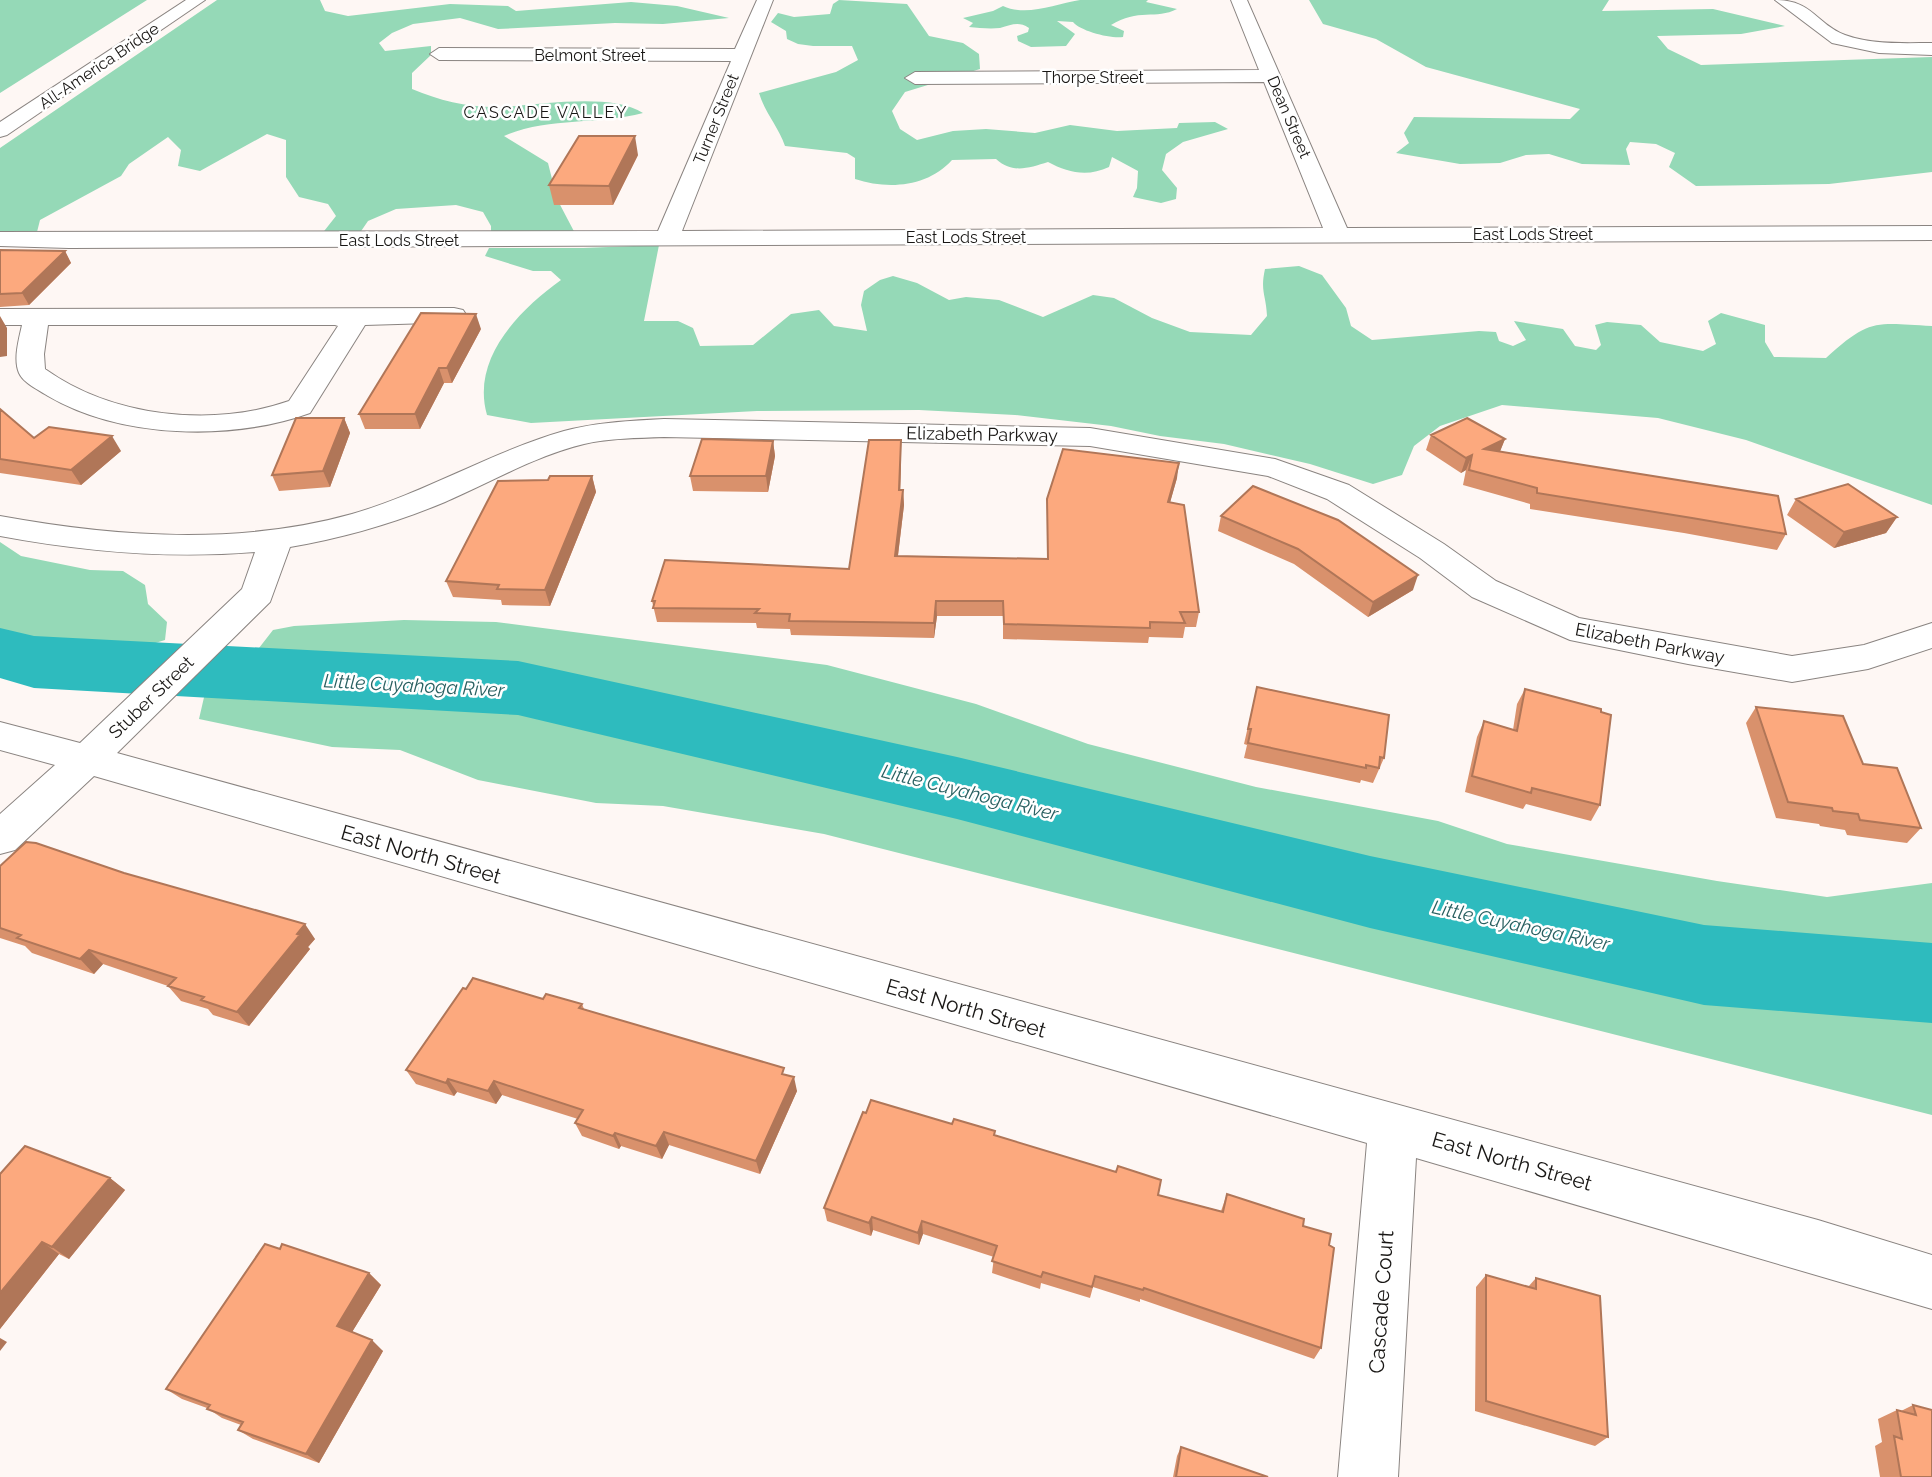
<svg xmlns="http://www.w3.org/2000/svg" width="1932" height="1477" viewBox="0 0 1932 1477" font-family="Raleway,sans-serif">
  <rect width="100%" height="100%" fill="#fef7f4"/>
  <path fill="#95d9b7" d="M 0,0 L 147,0 L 0,93 Z
    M 217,0 L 320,0 L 325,11 L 348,16 L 450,4 L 508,6 L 516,11 L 631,2 L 677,6 L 729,18 L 663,24 L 615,23 L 498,29 L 460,18 L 413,24 L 392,33 L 379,43 L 385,51 L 431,46 L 431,55 L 412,73 L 412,89 C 441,101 469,108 501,107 C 538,105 612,92 643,113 C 598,125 547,117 504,136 L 548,163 L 557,199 L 578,239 L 491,239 L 491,226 L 483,212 L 456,205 L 396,209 L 368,221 L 355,240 L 317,240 L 336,216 L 328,204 L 299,197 L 286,177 L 286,140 L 267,134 L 200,171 L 178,166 L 181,150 L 168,137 L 129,164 L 121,176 L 40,220 L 35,240 L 0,239 L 0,148 Z
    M 839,0 L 907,4 L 929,36 L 963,43 L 979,54 L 980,69 L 905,92 L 892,111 L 900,129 L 917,140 L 953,131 L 986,129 L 1035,133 L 1070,125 L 1117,131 L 1177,128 L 1179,123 L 1215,122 L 1228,129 L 1183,142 L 1166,154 L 1162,170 L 1177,188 L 1176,199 L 1161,203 L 1133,197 L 1137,188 L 1138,171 L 1112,157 L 1109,167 C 1088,177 1068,173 1048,162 C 1029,168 1012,174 996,159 L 952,160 C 928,187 888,190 855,179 L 855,158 L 847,153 L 785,146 C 778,126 765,113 759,93 L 836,72 L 858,60 L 852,46 L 813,46 L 798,44 L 787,39 L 786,31 L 771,22 L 778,13 L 794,17 L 830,14 L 833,4 Z
    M 1080,0 L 1148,0 L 1146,2 L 1177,9 C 1156,20 1138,8 1111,25 L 1124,31 L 1123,37 C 1111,39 1080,31 1073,22 L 1057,21 L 1075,34 L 1066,46 L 1031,47 L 1018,41 L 1017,36 L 1028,32 L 1029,28 C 1018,21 1012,25 1000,28 C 990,29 979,28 969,27 L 973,23 L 963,18 L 993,11 L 1003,6 C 1027,17 1055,4 1080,0 Z
    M 1309,0 L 1609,0 L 1602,11 L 1713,9 L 1785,26 L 1741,34 L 1657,36 L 1668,49 L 1701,65 L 1932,57 L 1932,172 L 1829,184 L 1696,186 L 1669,167 L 1675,153 L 1656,144 L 1630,142 L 1626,149 L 1630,165 L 1582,164 L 1549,154 L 1526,155 L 1500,163 L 1460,164 L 1396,153 L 1409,143 L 1404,133 L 1414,117 L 1570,119 L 1580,109 L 1426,67 L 1376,39 L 1323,24 Z
    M 659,245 L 644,321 L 678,321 L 693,328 L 700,346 L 753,345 L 791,314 L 819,310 L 834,326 L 867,331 L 861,305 L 864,291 L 880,280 L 893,276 L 917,283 L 949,300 L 966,297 L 999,300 L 1043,317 L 1093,295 L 1114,298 L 1152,318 L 1190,332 L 1251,335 L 1267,316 C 1266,295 1260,291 1265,269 L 1299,266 L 1322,275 L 1346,308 L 1351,326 L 1372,340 L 1479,331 L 1496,332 L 1499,341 L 1513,346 L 1526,340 L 1514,321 L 1563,329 L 1575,346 L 1596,350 L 1601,345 L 1595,325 L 1607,322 L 1641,325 L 1660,342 L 1703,351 L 1716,344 L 1708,321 L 1721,313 L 1765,325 L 1765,342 L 1774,357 L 1826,358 C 1870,318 1875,323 1932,326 L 1932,505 L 1746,440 L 1658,418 L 1502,405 L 1440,426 L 1414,446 L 1402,475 L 1373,484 L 1310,464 L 1224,444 L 1160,436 L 1111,426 L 1015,415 L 919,410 L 757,411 L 531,423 L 487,415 C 471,359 518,311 561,280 L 551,271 L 533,271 L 485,256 L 489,248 L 583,248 Z
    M 0,542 L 21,556 L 90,570 L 123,571 L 145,585 L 148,604 L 167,622 L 165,640 L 139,648 L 54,651 L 0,636 Z
    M 404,620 L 496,622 L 827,665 L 976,704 L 1088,744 L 1256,787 L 1438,821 L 1507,844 L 1717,881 L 1827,897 L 1932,883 L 1932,958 L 1875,963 L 1779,954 L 1703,930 L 1663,933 L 1384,874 L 1213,823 L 761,724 L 610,698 L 482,668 L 336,658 L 259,648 L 273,630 L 294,626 Z
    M 255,691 L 487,698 L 564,708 L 628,729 L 770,761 L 815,779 L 1063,826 L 1261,878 L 1417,912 L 1719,985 L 1763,999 L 1804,989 L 1932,1006 L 1932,1115 L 824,834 L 663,806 L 596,803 L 478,780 L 400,750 L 332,747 L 199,719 L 205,693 Z"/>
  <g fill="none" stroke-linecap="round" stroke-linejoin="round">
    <path fill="#2ebbbe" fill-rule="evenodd" d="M 0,628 L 34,636 L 518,661 L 957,757 L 1370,856 L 1704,925 L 1932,943 L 1932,1023 L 1704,1005 L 1370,928 L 957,819 L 518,715 L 34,688 L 0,678 Z"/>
    <defs>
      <path id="minor" d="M 757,0 L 773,0 L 682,231 L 1323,228 L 1264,82 L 915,84 L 905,78 L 915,72 L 1259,70 L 1231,0 L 1247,0 L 1347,228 L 1932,226 L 1932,240 L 69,248 L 0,246 L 0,232 L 658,231 L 731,61 L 439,60 L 430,54 L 439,48 L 735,49 Z
        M 1775,0 C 1813,0 1816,24 1845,35 C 1873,45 1904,43 1932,43 L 1932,55 L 1879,53 L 1832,43 Z
        M 454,308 L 463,310 L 467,316 L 463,322 L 365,325 L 310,413 C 232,441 121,439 48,396 C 39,390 23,383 19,373 C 13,359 19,339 22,325 L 0,325 L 0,309 ZM 48,325 L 335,325 L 338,326 L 289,401 C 212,428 112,417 45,369 L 44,354 Z
        M 664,419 L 1090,428 L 1275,459 L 1349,485 L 1444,544 L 1496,581 L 1579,618 L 1792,656 L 1864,645 L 1932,623 L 1932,648 L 1868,669 L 1792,682 L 1688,664 L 1570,640 L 1472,597 L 1420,558 L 1327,499 L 1268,476 L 1090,446 L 664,437 C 637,438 610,438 584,444 C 535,456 491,482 445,502 C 395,523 343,538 290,547 L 270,602 L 117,753 L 1818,1220 L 1932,1255 L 1932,1309 L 1416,1158 L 1398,1477 L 1338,1477 L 1367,1143 L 94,776 L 15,850 L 0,854 L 0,814 L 55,765 L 0,750 L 0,722 L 80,743 L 242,589 L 255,552 C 168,559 86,552 0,536 L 0,516 C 116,537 237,546 352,514 C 425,493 491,452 564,431 C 597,422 630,421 664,419 Z"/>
      <path id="major" d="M 186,0 L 205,0 L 7,135 L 0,137 L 0,122 Z"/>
    </defs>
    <use href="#minor" stroke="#8a8481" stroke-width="2"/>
    <use href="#major" stroke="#8a8481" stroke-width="2"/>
    <use href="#minor" fill="#fff" fill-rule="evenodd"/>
    <use href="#major" fill="#fff" fill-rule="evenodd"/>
  </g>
  <path fill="#d9916c" d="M 638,155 L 613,205 L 554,205 L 549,185 Z
    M 0,250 L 65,251 L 71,263 L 29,305 L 0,307 Z
    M 481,329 L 452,383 L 444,383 L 420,429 L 365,429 L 359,414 Z
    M 0,409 L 34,438 L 121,451 L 81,485 L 0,473 Z
    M 344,418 L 350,433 L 330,487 L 279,491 L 272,475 Z
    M 1431,435 L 1505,439 L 1500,451 L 1786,534 L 1777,550 L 1684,533 L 1530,509 L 1530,504 L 1463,485 L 1466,470 L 1461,473 L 1426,450 Z
    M 773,441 L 775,456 L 768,492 L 693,491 L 690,476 Z
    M 901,455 L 900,490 L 903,490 L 904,505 L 898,556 L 1047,559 L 1047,499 L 1177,478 L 1170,502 L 1199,612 L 1196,627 L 1185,627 L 1183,638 L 1149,637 L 1148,643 L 1003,639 L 1003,616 L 937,616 L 934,638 L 791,635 L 790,629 L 757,628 L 756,623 L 657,622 L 652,601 L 849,569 Z
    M 592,476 L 596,492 L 550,606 L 502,605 L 501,600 L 453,597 L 446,581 L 548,480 Z
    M 1796,499 L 1897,517 L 1886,533 L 1834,548 L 1787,515 Z
    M 1221,516 L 1413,590 L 1368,617 L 1294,564 L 1218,531 Z
    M 1257,687 L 1384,758 L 1373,783 L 1361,780 L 1360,783 L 1244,758 L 1247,745 L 1244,744 Z
    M 1525,689 L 1600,805 L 1591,821 L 1526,804 L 1523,809 L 1465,792 L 1477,737 L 1484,721 L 1513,730 L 1517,704 Z
    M 1756,707 L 1863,764 L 1921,828 L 1907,843 L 1847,835 L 1845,830 L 1820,826 L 1819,824 L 1776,818 L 1746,723 Z
    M 0,866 L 315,939 L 308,947 L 310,949 L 249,1026 L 213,1015 L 208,1009 L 181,1001 L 168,986 L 103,964 L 94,974 L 32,953 L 25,946 L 0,938 Z
    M 543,999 L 582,1004 L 584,1009 L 785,1075 L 797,1091 L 760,1174 L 669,1145 L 662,1159 L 621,1146 L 619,1149 L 582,1136 L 575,1123 L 578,1119 L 502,1095 L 496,1104 L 457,1092 L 454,1096 L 416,1084 L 406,1070 Z
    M 952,1124 L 995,1131 L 995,1136 L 1158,1195 L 1221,1211 L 1227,1194 L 1303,1226 L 1329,1245 L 1321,1348 L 1314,1359 L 1140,1299 L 1140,1302 L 1093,1287 L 1090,1298 L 1041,1283 L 1040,1289 L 992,1273 L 994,1257 L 923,1234 L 919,1245 L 873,1230 L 871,1236 L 827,1221 L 824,1208 Z
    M 0,1174 L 110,1178 L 125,1190 L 69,1259 L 59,1254 L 0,1329 Z
    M 280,1249 L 369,1273 L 381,1285 L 352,1332 L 383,1351 L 319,1463 L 253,1439 L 238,1430 L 241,1425 L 222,1418 L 207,1408 L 182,1399 L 166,1389 Z
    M 1486,1275 L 1528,1287 L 1536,1278 L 1608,1437 L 1595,1446 L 1475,1411 L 1476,1287 Z
    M 1913,1405 L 1932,1477 L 1880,1477 L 1875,1446 L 1882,1442 L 1878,1419 L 1897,1410 L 1901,1411 Z
    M 1181,1447 L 1268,1477 L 1173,1477 L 1177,1456 Z"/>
  <path fill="#b07658" d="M 635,136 L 638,155 L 613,205 L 609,186 Z
    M 65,251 L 71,263 L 29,305 L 22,293 Z
    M 476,314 L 481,329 L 452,383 L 447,368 Z
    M 0,316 L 7,328 L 7,356 L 0,357 Z
    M 439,368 L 444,383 L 420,429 L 415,414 Z
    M 344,418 L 350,433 L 330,487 L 323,471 Z
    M 112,436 L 121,451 L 81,485 L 71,470 Z
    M 1505,439 L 1499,454 L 1484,449 Z
    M 901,440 L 901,455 L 900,505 L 899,490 Z
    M 773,441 L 775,456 L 768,492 L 766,476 Z
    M 1472,455 L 1466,470 L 1461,473 L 1466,458 Z
    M 1179,463 L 1177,478 L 1166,517 L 1168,502 Z
    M 592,476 L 596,492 L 550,606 L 545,590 Z
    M 903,490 L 904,505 L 896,571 L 895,556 Z
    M 1897,517 L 1886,533 L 1834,548 L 1844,532 Z
    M 1418,575 L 1413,590 L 1368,617 L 1373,602 Z
    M 936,601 L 937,616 L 934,638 L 934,623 Z
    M 305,924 L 315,939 L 308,947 L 310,949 L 249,1026 L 237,1012 Z
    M 89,950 L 103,964 L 94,974 L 80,959 Z
    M 794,1077 L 797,1091 L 760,1174 L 756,1161 Z
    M 448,1079 L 457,1092 L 454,1096 L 446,1083 Z
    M 494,1081 L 502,1095 L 496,1104 L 488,1091 Z
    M 664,1132 L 669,1145 L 662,1159 L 656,1146 Z
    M 615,1133 L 621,1146 L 619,1149 L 613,1136 Z
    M 110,1178 L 125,1190 L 69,1259 L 52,1247 Z
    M 872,1217 L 873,1230 L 871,1236 L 869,1223 Z
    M 922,1221 L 923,1234 L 919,1245 L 918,1233 Z
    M 42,1242 L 59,1254 L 0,1329 L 0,1293 Z
    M 369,1273 L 381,1285 L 349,1337 L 337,1326 Z
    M 0,1338 L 7,1342 L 0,1351 Z
    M 372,1340 L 383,1351 L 319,1463 L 306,1454 Z"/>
  <path fill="#fca97e" stroke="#b07658" stroke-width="2" d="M 579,136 L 635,136 L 609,186 L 549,185 Z
    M 0,250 L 65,251 L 22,293 L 0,294 Z
    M 421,313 L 476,314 L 447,368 L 439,368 L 415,414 L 359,414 Z
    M 0,409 L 34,438 L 49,427 L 112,436 L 71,470 L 0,459 Z
    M 296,418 L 344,418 L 323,471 L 272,475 Z
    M 1467,418 L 1505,439 L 1484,449 L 1778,496 L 1786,534 L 1692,518 L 1537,493 L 1537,488 L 1469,470 L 1472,455 L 1466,458 L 1431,435 Z
    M 702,439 L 773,441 L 766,476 L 690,476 Z
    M 869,440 L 901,440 L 899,490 L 903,490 L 895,556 L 1048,559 L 1047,499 L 1063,449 L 1179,463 L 1168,502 L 1184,505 L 1199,612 L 1180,612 L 1185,623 L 1150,622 L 1150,628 L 1004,624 L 1003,601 L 936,601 L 934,623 L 789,621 L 790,614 L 755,613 L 759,609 L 653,608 L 655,601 L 652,601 L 665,560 L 849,569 Z
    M 550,476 L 592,476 L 545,590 L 497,589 L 499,585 L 446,581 L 498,481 L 548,480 Z
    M 1848,484 L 1897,517 L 1844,532 L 1796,499 Z
    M 1253,486 L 1338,520 L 1418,575 L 1373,602 L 1298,549 L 1221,516 Z
    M 1257,687 L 1389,715 L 1384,758 L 1380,757 L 1379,768 L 1366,765 L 1366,768 L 1248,743 L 1251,729 L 1248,729 Z
    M 1525,689 L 1601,709 L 1601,712 L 1611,715 L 1600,805 L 1532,788 L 1531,793 L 1472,776 L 1484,721 L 1517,731 Z
    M 1756,707 L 1843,716 L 1863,764 L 1897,768 L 1921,828 L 1860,820 L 1858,814 L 1833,811 L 1832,808 L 1788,802 Z
    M 26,842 L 36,843 L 124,873 L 305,924 L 297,934 L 300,935 L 237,1012 L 201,1000 L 204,997 L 168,986 L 176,978 L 89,950 L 80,959 L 17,938 L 21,935 L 0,928 L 0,866 Z
    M 473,978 L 543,999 L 546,994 L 582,1004 L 579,1008 L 784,1068 L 782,1074 L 794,1077 L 756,1161 L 664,1132 L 656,1146 L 615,1133 L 613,1136 L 575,1123 L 583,1110 L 494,1081 L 488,1091 L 448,1079 L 446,1083 L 406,1070 L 463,988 L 466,989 Z
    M 871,1100 L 952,1124 L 954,1119 L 995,1131 L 994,1135 L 1116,1172 L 1118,1166 L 1161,1180 L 1158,1195 L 1223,1212 L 1227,1194 L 1304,1219 L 1303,1226 L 1331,1234 L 1329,1245 L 1334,1248 L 1321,1348 L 1144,1288 L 1143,1290 L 1095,1276 L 1092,1287 L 1043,1272 L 1041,1277 L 992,1261 L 997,1246 L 922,1221 L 918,1233 L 872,1217 L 869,1223 L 824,1208 L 863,1112 L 866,1113 Z
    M 25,1146 L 110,1178 L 52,1247 L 42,1242 L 0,1293 L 0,1174 Z
    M 265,1244 L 280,1249 L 282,1244 L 369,1273 L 337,1326 L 372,1340 L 306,1454 L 238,1430 L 243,1422 L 207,1409 L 210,1405 L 166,1389 Z
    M 1486,1275 L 1536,1289 L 1536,1278 L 1600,1296 L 1608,1437 L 1486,1401 Z
    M 1913,1405 L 1932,1410 L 1932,1477 L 1901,1477 L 1894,1436 L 1902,1439 L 1897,1410 L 1916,1415 Z
    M 1181,1447 L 1268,1477 L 1176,1477 Z"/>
  <g text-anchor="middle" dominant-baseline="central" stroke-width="5" stroke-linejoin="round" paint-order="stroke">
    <g font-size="16" fill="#191715" stroke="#fff">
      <text x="590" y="55">Belmont Street</text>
      <text transform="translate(99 66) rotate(-34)">All-America Bridge</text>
      <text x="1093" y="77">Thorpe Street</text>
      <text transform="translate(1289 117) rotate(67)">Dean Street</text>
      <text transform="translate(716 119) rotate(-68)">Turner Street</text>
      <text x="1533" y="234">East Lods Street</text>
      <text x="966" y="237">East Lods Street</text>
      <text x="399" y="240">East Lods Street</text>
    </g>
    <g font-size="16" letter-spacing="2" fill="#191715" stroke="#fff">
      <text x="546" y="112">CASCADE VALLEY</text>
    </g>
    <g font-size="18" fill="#191715" stroke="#fff">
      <text transform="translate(982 434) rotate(1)">Elizabeth Parkway</text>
      <text transform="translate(1650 643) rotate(11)">Elizabeth Parkway</text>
      <text transform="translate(151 697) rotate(-44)">Stuber Street</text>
    </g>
    <g font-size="19" font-style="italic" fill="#296061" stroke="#fff">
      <text transform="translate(414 685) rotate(3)">Little Cuyahoga River</text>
      <text transform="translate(970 792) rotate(14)">Little Cuyahoga River</text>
      <text transform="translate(1521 925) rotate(12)">Little Cuyahoga River</text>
    </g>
    <g font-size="21" fill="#191715" stroke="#fff">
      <text transform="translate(421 854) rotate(16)">East North Street</text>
      <text transform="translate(966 1008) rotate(16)">East North Street</text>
      <text transform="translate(1512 1161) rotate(16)">East North Street</text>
      <text transform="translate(1381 1302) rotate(-86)">Cascade Court</text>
    </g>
  </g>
</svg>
